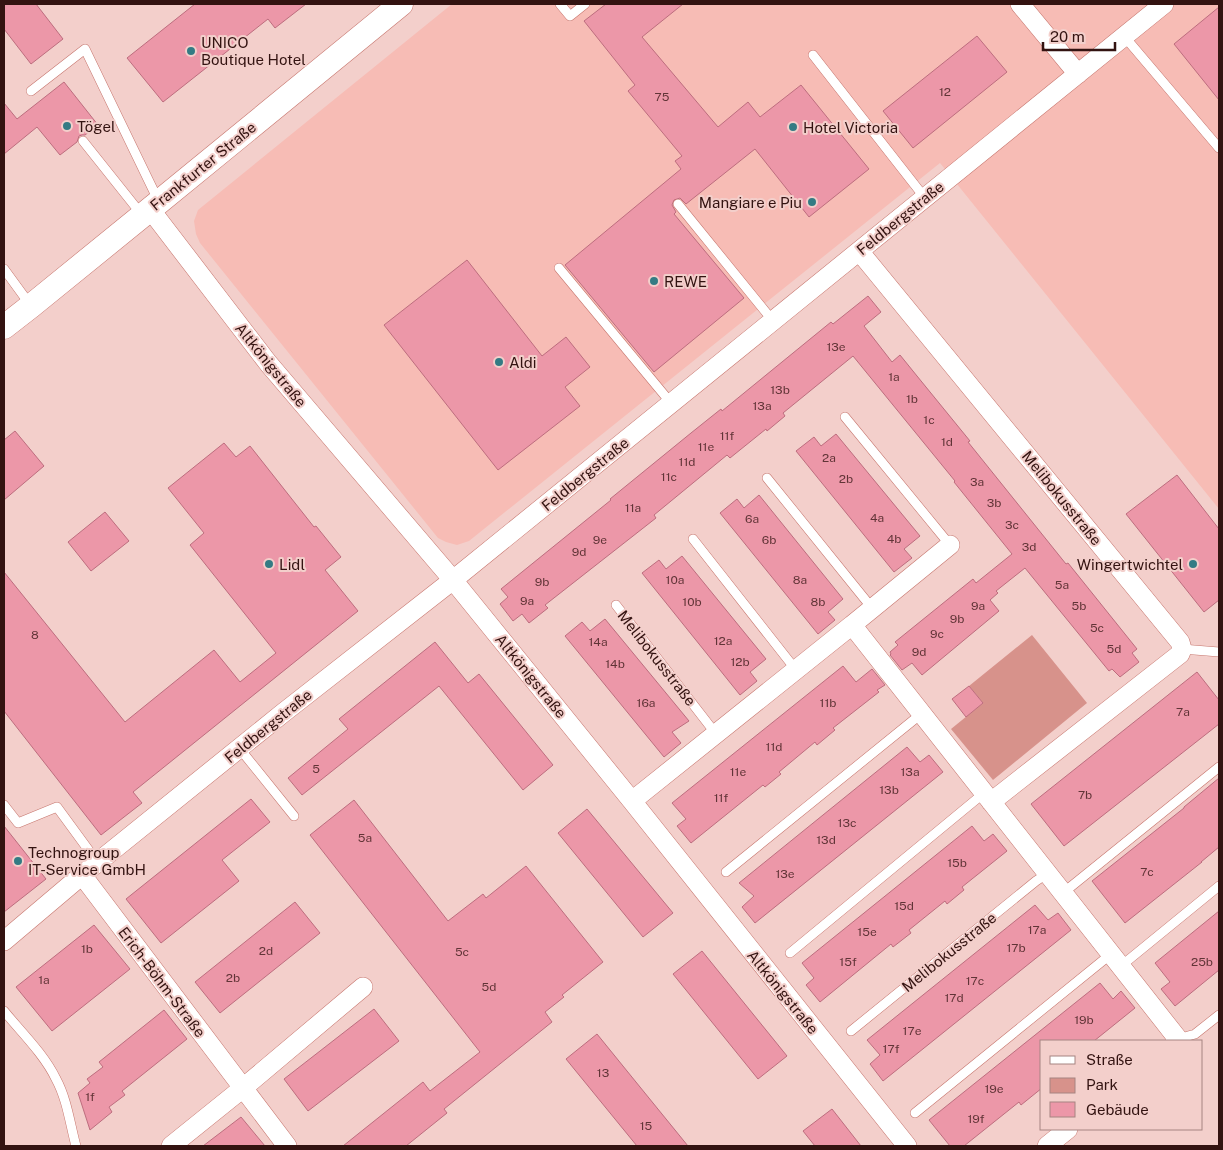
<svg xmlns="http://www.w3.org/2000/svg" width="1223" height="1150" viewBox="0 0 1223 1150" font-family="'Public Sans',sans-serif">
  <rect width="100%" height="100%" fill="#f3cfcb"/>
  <path fill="#f7bcb5" d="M 452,4 L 1219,4 L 1219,509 L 940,163 L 469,541 L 457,545 L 446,542 L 438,538 L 200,243 L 196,234 L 194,221 L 198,210 Z"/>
  <path fill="#d7928b" d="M 1032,635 L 1087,703 L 993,780 L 951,729 L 983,703 L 969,686 Z"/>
  <path fill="#ec97a8" stroke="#bd6d7e" d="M 4,4 L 36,4 L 63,39 L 31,64 L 4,29 Z
    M 195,4 L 306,4 L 275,28 L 268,19 L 163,102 L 127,58 Z
    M 606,4 L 683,4 L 642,37 L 718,127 L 748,102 L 760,117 L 801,85 L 869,169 L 809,217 L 755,149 L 686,204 L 680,198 L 674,200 L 672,205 L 676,212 L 674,214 L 744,298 L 654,372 L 565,265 L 681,169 L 675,161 L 682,156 L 628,91 L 635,85 L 584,21 Z
    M 1219,7 L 1219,100 L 1174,44 Z
    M 977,36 L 1007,72 L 913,148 L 883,111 Z
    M 64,82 L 98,125 L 85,135 L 82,135 L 79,136 L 77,142 L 60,155 L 37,127 L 4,154 L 4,103 L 17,119 Z
    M 467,260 L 542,356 L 566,337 L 590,367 L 565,387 L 580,406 L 498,470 L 384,325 Z
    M 868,296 L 881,312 L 864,326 L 892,362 L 900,355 L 917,376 L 970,441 L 968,442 L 1066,564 L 1068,563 L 1137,649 L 1132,653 L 1139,662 L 1120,677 L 1112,669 L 1109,671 L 1025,568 L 996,591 L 998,593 L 990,600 L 999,611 L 922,675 L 912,663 L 902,670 L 890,655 L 891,654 L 890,652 L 898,645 L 895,642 L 973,579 L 976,583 L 1012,554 L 954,482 L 955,481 L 853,356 L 783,413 L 785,416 L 767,431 L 766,429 L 730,458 L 727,455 L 654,515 L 656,518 L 545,605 L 548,608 L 529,623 L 522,614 L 513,621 L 500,604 L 508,597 L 501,589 L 611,500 L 610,499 L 691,433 L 721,409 L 722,411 L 831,322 L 833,324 Z
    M 15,431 L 44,466 L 4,500 L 4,440 Z
    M 836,434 L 920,536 L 904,549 L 912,558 L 894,572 L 796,451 L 814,437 L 821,446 Z
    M 224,443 L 236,457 L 250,446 L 314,527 L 316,526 L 341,557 L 325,570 L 358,611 L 133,792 L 142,803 L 101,835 L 4,711 L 4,572 L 125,722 L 214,650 L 240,682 L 276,653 L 190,545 L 204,533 L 168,488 Z
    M 1177,475 L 1219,529 L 1219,600 L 1204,612 L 1126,514 Z
    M 759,495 L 843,599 L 828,612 L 835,620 L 818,634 L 720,513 L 737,499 L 744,508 Z
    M 105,512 L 129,541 L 91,571 L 68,542 Z
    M 682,556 L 766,659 L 750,672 L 757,681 L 740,695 L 642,573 L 659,560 L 666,569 Z
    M 605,619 L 689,721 L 672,732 L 681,743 L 664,757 L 565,636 L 582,622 L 590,631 Z
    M 435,642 L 468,683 L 479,674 L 553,765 L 523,790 L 439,686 L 302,795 L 288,778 L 348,729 L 339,719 Z
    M 843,666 L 856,682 L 872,669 L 885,685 L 877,690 L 879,692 L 833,728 L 835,730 L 817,745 L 815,742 L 779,772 L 781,774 L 765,787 L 763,785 L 691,843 L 677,826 L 686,819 L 672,803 Z
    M 1197,672 L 1219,700 L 1219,724 L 1064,846 L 1031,804 Z
    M 969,686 L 983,703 L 966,717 L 952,699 Z
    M 907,747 L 920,762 L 929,755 L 943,772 L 755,923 L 742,907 L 754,896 L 739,883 Z
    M 1219,778 L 1219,847 L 1201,862 L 1202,862 L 1125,923 L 1092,881 L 1184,808 L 1184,807 Z
    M 251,799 L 270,822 L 222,860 L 239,881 L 161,943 L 126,899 Z
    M 354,800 L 448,921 L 483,894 L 486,898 L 526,866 L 603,962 L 562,995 L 564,997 L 545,1012 L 552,1022 L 444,1109 L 447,1113 L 406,1146 L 343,1146 L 423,1082 L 430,1091 L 480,1052 L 310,835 Z
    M 587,809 L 673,913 L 643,937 L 558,833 Z
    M 4,826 L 46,879 L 4,912 Z
    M 972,826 L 984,841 L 993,834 L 1007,851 L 962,887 L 964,890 L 947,904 L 945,901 L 909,930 L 911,933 L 893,947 L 891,944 L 820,1002 L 806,985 L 814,978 L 802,963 Z
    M 295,902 L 320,933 L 220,1013 L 195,982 Z
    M 1035,905 L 1048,920 L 1058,913 L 1071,930 L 883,1081 L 870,1064 L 880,1055 L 867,1040 Z
    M 1219,911 L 1219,970 L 1175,1006 L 1161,989 L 1170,982 L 1155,963 Z
    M 94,925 L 130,969 L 52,1031 L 16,987 Z
    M 702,951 L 787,1056 L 758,1079 L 673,974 Z
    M 1100,983 L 1113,999 L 1121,991 L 1135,1008 L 1094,1041 L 1042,1041 L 1042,1088 L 1021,1105 L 1019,1102 L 964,1146 L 950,1146 L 929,1120 Z
    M 374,1009 L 399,1041 L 308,1111 L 284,1079 Z
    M 164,1010 L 187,1039 L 122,1091 L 125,1095 L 109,1107 L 112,1112 L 90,1130 L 78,1093 L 90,1083 L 87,1079 L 103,1067 L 99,1062 Z
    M 597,1034 L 640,1087 L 688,1146 L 637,1146 L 566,1059 Z
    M 832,1109 L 861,1146 L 815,1146 L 803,1131 Z
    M 241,1117 L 265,1146 L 203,1146 Z"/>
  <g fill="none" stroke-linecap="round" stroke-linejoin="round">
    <defs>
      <path id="service" d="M 560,4 L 570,16 L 585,4
        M 1124,36 L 1219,148
        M 813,55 L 925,198
        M 31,91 L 85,49 L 159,202
        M 83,141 L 142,215
        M 678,204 L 773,321
        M 559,268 L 671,403
        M 4,269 L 31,306
        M 845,417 L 950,545
        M 767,478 L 872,608
        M 693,539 L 796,670
        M 616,605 L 716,734
        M 1182,649 L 1219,652
        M 240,749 L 294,816
        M 4,805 L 18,823 L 57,807 L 98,863
        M 726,872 L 921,714
        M 1063,893 L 1219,767
        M 790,953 L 984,793
        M 1121,966 L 1219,886
        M 4,1011 C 21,1032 44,1054 56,1079 C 67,1099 70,1124 76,1146
        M 851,1031 L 1036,881 L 1048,873
        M 1178,1039 L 1195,1034 L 1219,1015
        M 915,1113 L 1111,954"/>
      <path id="minor" d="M 1020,4 L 1078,74
        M 150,209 L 268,363 L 453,580 L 632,801 L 907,1146
        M 859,251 L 1180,642 L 1182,649 L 1180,654 L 991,802
        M 852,625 L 950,545
        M 632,801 L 852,625 L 1063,893 L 1178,1039 L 1175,1041
        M 82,875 L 287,1146
        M 4,941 L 82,875 L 283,713 L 453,580 L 1164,4
        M 171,1146 L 243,1088 L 363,987
        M 1047,1146 L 1068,1129"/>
      <path id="tertiary" d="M 4,327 L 31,306 L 159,202 L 401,4"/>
    </defs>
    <use href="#service" stroke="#c6756d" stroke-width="10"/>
    <use href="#minor" stroke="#c6756d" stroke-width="20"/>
    <use href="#tertiary" stroke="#c6756d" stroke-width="25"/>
    <use href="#service" stroke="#fff" stroke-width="9"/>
    <use href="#minor" stroke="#fff" stroke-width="19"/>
    <use href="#tertiary" stroke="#fff" stroke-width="24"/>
  </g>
  <g fill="#347b84" stroke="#f3cfcb" stroke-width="2">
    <circle cx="191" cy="51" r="5"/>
    <circle cx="67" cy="126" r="5"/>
    <circle cx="793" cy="127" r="5"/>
    <circle cx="812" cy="202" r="5"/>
    <circle cx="654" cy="281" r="5"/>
    <circle cx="499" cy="362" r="5"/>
    <circle cx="269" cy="564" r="5"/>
    <circle cx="1193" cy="564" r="5"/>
    <circle cx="18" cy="861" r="5"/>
  </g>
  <g text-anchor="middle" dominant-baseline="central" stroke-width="4" stroke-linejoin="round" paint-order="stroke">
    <g font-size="12" fill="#613437">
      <text x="945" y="92">12</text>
      <text x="662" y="97">75</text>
      <text x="836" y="347">13e</text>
      <text x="894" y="377">1a</text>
      <text x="780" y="390">13b</text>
      <text x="912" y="399">1b</text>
      <text x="762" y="406">13a</text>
      <text x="929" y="420">1c</text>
      <text x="727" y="436">11f</text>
      <text x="947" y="442">1d</text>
      <text x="706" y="447">11e</text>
      <text x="829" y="458">2a</text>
      <text x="687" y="462">11d</text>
      <text x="669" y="477">11c</text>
      <text x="846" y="479">2b</text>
      <text x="977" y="482">3a</text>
      <text x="994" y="503">3b</text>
      <text x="633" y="508">11a</text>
      <text x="877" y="518">4a</text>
      <text x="752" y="519">6a</text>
      <text x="1012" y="525">3c</text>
      <text x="894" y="539">4b</text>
      <text x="600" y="540">9e</text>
      <text x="769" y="540">6b</text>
      <text x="1029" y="547">3d</text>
      <text x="579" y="552">9d</text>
      <text x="675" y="580">10a</text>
      <text x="800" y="580">8a</text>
      <text x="542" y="582">9b</text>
      <text x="1062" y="585">5a</text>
      <text x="527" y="601">9a</text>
      <text x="692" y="602">10b</text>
      <text x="818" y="602">8b</text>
      <text x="978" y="606">9a</text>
      <text x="1079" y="606">5b</text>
      <text x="957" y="619">9b</text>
      <text x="1097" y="628">5c</text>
      <text x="937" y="634">9c</text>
      <text x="35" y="635">8</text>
      <text x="723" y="641">12a</text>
      <text x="598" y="642">14a</text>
      <text x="1114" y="649">5d</text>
      <text x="919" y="652">9d</text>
      <text x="740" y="662">12b</text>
      <text x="615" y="664">14b</text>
      <text x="646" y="703">16a</text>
      <text x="828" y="703">11b</text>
      <text x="1183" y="712">7a</text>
      <text x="774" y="747">11d</text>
      <text x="316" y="769">5</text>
      <text x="738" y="772">11e</text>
      <text x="910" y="772">13a</text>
      <text x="889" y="790">13b</text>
      <text x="1085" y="795">7b</text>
      <text x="721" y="798">11f</text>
      <text x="847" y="823">13c</text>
      <text x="365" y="838">5a</text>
      <text x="826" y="840">13d</text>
      <text x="957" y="863">15b</text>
      <text x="1147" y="872">7c</text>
      <text x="785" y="874">13e</text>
      <text x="904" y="906">15d</text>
      <text x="1037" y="930">17a</text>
      <text x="867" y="932">15e</text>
      <text x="1016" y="948">17b</text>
      <text x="87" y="949">1b</text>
      <text x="266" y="951">2d</text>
      <text x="462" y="952">5c</text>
      <text x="848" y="962">15f</text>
      <text x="1202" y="962">25b</text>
      <text x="233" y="978">2b</text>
      <text x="44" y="980">1a</text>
      <text x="975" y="981">17c</text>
      <text x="489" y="987">5d</text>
      <text x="954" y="998">17d</text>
      <text x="1084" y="1020">19b</text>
      <text x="912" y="1031">17e</text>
      <text x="891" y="1049">17f</text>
      <text x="603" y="1073">13</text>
      <text x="994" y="1089">19e</text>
      <text x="90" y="1097">1f</text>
      <text x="976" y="1119">19f</text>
      <text x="646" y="1126">15</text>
    </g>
    <g font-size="15" fill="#331311" stroke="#f3cfcb" text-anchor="start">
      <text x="201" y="42">UNICO<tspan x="201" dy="17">Boutique Hotel</tspan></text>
      <text x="77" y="126">Tögel</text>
      <text x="803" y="127">Hotel Victoria</text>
      <text x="802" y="202" text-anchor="end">Mangiare e Piu</text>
      <text x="664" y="281">REWE</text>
      <text x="509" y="362">Aldi</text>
      <text x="279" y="564">Lidl</text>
      <text x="1183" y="564" text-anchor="end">Wingertwichtel</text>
      <text x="28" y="852">Technogroup<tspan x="28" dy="17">IT-Service GmbH</tspan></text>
    </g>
    <g font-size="15" fill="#331311" stroke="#f3cfcb">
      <text transform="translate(203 166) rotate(-39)">Frankfurter Straße</text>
      <text transform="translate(900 218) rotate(-39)">Feldbergstraße</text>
      <text transform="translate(271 365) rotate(51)">Altkönigstraße</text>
      <text transform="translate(585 474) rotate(-39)">Feldbergstraße</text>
      <text transform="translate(1062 498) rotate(51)">Melibokusstraße</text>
      <text transform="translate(657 658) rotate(52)">Melibokusstraße</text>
      <text transform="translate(531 676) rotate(51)">Altkönigstraße</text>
      <text transform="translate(268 726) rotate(-39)">Feldbergstraße</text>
      <text transform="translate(949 952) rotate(-39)">Melibokusstraße</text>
      <text transform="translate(162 982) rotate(53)">Erich-Böhm-Straße</text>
      <text transform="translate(783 992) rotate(51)">Altkönigstraße</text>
    </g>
  </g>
  <rect width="1223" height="1150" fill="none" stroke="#331311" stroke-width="10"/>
  <rect x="1040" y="1040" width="162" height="90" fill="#f3cfcb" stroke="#a68481"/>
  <rect x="1050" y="1056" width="25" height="8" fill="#ffffff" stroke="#a68481"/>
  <text x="1086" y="1065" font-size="15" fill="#331311">Straße</text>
  <rect x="1050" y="1078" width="25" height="15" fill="#d7928b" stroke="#a68481"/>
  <text x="1086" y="1090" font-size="15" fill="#331311">Park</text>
  <rect x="1050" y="1102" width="25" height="15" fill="#ec97a8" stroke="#a68481"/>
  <text x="1086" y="1115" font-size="15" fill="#331311">Gebäude</text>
  <path d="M1043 42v8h72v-8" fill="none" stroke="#331311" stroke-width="2.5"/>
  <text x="1050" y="42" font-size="15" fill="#331311" stroke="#f3cfcb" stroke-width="4" paint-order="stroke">20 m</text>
</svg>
